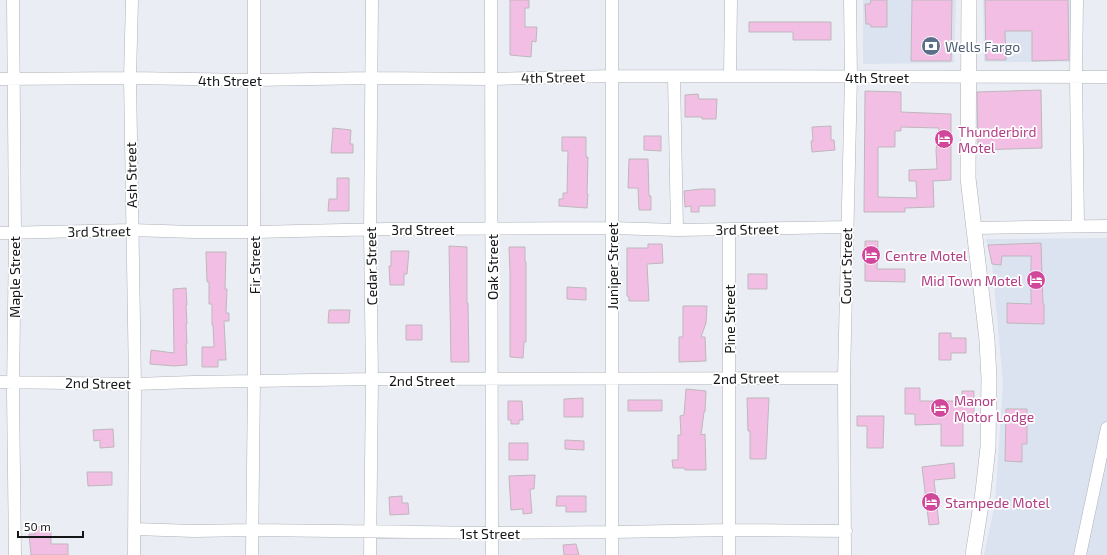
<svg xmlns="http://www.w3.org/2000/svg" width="1107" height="555" viewBox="0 0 1107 555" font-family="'Exo 2',sans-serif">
  <rect width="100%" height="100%" fill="#eaeef4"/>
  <path fill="#dce3f0" d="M 863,0 L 956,0 L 954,63 L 863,64 Z
    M 983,0 L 1072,0 L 1071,62 L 984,62 Z
    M 1107,238 L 1107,555 L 984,555 L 995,503 L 1003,384 L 992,264 L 986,239 Z"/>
  <path fill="#f3bee3" stroke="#beb7bc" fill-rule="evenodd" d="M 510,0 L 529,0 L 529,8 L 525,8 L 525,27 L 537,27 L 536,42 L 532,41 L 531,57 L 510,55 Z
    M 871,0 L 887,0 L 887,27 L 871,27 L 870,24 L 866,24 L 865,4 L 870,4 Z
    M 912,0 L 952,0 L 951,61 L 911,61 Z
    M 985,0 L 1068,0 L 1069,60 L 1032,61 L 1032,31 L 1005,31 L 1006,60 L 986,60 Z
    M 749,22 L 831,22 L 831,40 L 793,40 L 793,32 L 749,32 Z
    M 1041,90 L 1042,148 L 978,150 L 977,92 Z
    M 865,91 L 901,92 L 901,112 L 951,114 L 951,180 L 933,181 L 934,207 L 905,208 L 905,212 L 864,212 ZM 901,127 L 939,128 L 936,150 L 937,169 L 909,170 L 909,181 L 916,181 L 917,198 L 878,197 L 878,147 L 895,147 L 895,131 L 901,131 Z
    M 698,94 L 699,99 L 717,99 L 716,119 L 702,119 L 702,117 L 685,117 L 685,95 Z
    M 831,126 L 831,140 L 834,140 L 835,150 L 812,152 L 811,141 L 813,141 L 812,127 Z
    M 333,128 L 351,130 L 350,144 L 353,144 L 353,153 L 331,153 Z
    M 644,136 L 661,136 L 661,151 L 644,150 Z
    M 562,137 L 586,137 L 586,157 L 588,157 L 587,194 L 588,194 L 587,208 L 559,206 L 559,199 L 563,199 L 563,193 L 567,193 L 568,151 L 562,151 Z
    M 629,159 L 648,159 L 649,196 L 651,196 L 651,210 L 639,210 L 638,188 L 628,188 Z
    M 337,178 L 349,178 L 349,211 L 328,211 L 329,199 L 337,199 Z
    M 701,189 L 715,189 L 715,206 L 699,206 L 699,212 L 691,212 L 691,206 L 685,207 L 684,191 Z
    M 865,241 L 878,241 L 877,269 L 905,269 L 905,282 L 865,281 Z
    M 1041,243 L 1043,304 L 1044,304 L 1044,324 L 1007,323 L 1007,303 L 1031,304 L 1031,256 L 1002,256 L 1001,265 L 992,264 L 988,245 Z
    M 648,244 L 662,244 L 663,263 L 647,264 L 649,301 L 629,301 L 629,297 L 627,296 L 627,248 L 648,248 Z
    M 449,246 L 467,247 L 467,303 L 468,303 L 469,362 L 451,362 Z
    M 509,247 L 525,247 L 525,262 L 526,262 L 526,342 L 524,342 L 523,358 L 510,357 L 510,273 Z
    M 391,251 L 409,251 L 407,274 L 404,274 L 404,285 L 390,285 L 389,266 L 391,266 Z
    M 206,252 L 226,252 L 225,289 L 227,289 L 226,313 L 229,313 L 229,321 L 224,321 L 226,360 L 218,360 L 218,367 L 202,367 L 202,347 L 214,347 L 213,325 L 212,325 L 212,304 L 209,304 L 209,282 L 207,282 Z
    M 748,274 L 767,274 L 767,289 L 748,289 Z
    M 567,287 L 586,288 L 586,300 L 567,299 Z
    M 186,288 L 187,305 L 186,305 L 187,324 L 186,324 L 187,344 L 186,344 L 187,365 L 174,366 L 150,364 L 151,350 L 174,353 L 173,289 Z
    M 683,306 L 707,306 L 706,323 L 701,337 L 705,337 L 706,361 L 679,362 L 679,337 L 683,337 Z
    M 329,310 L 350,310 L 349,323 L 328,323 Z
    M 406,325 L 422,325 L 422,340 L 406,340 Z
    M 939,333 L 951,333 L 951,338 L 966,338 L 966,353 L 951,353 L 951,360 L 939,360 Z
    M 905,388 L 920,388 L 920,401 L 962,401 L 962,391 L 974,391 L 974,414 L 963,414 L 963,446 L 941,446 L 941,424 L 915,425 L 915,414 L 905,414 Z
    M 686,389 L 706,391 L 705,412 L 704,412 L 701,435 L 705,434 L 706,470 L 685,470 L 684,468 L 673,468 L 672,460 L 678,460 L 678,435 L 681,435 L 680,416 L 684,415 Z
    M 583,398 L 583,417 L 564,417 L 564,399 Z
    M 747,398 L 769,398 L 766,459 L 750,459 L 750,431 L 748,431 Z
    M 628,400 L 662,400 L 662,411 L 628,411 Z
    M 508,401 L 522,401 L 523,420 L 519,420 L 519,424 L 511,424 L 511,420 L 508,420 Z
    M 1006,409 L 1027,409 L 1027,444 L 1022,444 L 1022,462 L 1005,461 Z
    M 857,416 L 884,416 L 883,448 L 867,448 L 867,426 L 857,426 Z
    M 113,429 L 114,447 L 100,448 L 100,440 L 94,441 L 93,430 Z
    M 565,440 L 584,441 L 584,450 L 565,449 Z
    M 509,443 L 528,443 L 528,460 L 509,460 Z
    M 954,463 L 955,478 L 934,480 L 939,524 L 929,525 L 922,467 Z
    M 87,472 L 112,472 L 112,485 L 88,486 Z
    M 535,475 L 534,489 L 530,489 L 532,513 L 523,514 L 523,509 L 511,510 L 509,476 Z
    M 402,496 L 402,503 L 408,503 L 409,514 L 390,515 L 389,497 Z
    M 557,496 L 586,496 L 586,512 L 566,512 L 566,506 L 556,506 Z
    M 51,526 L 51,544 L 68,544 L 68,555 L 31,555 L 29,534 L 35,534 L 35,527 Z
    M 576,544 L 579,555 L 564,555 L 563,545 Z"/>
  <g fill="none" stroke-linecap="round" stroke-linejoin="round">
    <defs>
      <path id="minor" d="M 13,0 L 15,233 L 13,392 L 15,555
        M 132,0 L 130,78 L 135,384 L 134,555
        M 491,0 L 492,555
        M 612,0 L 612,555
        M 1077,0 L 1076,77 L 1078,226
        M 730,76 L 731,0
        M 674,77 L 677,230
        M 0,79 L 130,78 L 254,80 L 372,78 L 492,79 L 612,76 L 1107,77
        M 974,228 L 1107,226
        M 729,229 L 729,555
        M 0,233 L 132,230 L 193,232 L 254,232 L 387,229 L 612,228 L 677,230 L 847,227
        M 0,382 L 135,384 L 193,382 L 372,379 L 844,378
        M 134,529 L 194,531 L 252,530 L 493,533 L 613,532 L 729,530 L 846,531
        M 252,555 L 254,382 L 254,0
        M 370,555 L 372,379 L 370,230 L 372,0
        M 845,555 L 844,378 L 851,77 L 850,0
        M 1080,555 L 1107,428"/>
      <path id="major" d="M 969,0 L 968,178 L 987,340 L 989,379 L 988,447 L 983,492 L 973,555"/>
    </defs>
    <use href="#minor" stroke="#aeb1b7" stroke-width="13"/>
    <use href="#major" stroke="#aeb1b7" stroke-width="16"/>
    <use href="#minor" stroke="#fff" stroke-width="12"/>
    <use href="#major" stroke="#fff" stroke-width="15"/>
  </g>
  <defs>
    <symbol id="bank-disc" viewBox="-11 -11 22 22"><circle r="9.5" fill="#5c6f8a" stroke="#fff"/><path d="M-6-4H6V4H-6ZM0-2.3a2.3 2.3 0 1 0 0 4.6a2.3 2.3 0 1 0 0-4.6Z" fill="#fff"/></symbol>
    <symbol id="hotel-disc" viewBox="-11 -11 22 22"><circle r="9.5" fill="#d1479c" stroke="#fff"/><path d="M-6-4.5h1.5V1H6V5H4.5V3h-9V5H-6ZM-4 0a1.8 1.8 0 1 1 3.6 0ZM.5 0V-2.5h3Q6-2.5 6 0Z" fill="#fff"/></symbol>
  </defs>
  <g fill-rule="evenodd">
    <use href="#bank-disc" x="920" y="35" width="22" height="22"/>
    <use href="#hotel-disc" x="933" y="128" width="22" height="22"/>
    <use href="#hotel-disc" x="860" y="244" width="22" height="22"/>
    <use href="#hotel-disc" x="1025" y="269" width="22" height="22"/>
    <use href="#hotel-disc" x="929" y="397" width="22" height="22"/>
    <use href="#hotel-disc" x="920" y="491" width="22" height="22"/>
  </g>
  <g text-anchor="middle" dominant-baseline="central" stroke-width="3.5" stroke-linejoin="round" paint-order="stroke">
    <g font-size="14" fill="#4e5e75" stroke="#fff" text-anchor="start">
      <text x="945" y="46">Wells Fargo</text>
    </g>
    <g font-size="14" fill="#141618" stroke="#fff">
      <text transform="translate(553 77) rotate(-1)">4th Street</text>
      <text x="877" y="77">4th Street</text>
      <text x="230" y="80">4th Street</text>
      <text transform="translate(131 175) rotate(-91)">Ash Street</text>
      <text x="423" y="229">3rd Street</text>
      <text transform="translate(747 229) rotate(-1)">3rd Street</text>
      <text transform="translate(99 231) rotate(-1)">3rd Street</text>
      <text transform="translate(254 265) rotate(-90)">Fir Street</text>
      <text transform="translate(371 266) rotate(-91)">Cedar Street</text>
      <text transform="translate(612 266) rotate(-90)">Juniper Street</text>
      <text transform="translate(846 266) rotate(-89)">Court Street</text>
      <text transform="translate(492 267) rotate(-90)">Oak Street</text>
      <text transform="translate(14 277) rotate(-90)">Maple Street</text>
      <text transform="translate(729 319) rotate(-90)">Pine Street</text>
      <text transform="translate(746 378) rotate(-1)">2nd Street</text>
      <text x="422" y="380">2nd Street</text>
      <text transform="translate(98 383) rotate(1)">2nd Street</text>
      <text x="490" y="533">1st Street</text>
    </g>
    <g font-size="14" fill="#b23c85" stroke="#fff" text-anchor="start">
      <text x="958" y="131">Thunderbird<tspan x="958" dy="16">Motel</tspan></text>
      <text x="885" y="255">Centre Motel</text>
      <text x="1022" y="280" text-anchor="end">Mid Town Motel</text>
      <text x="954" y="400">Manor<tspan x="954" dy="16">Motor Lodge</tspan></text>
      <text x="945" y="502">Stampede Motel</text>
    </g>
  </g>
  <path d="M18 531v6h65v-6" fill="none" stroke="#141618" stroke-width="2"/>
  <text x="24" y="531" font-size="12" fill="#141618" stroke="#ffffff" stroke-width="3" paint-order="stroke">50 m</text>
</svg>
